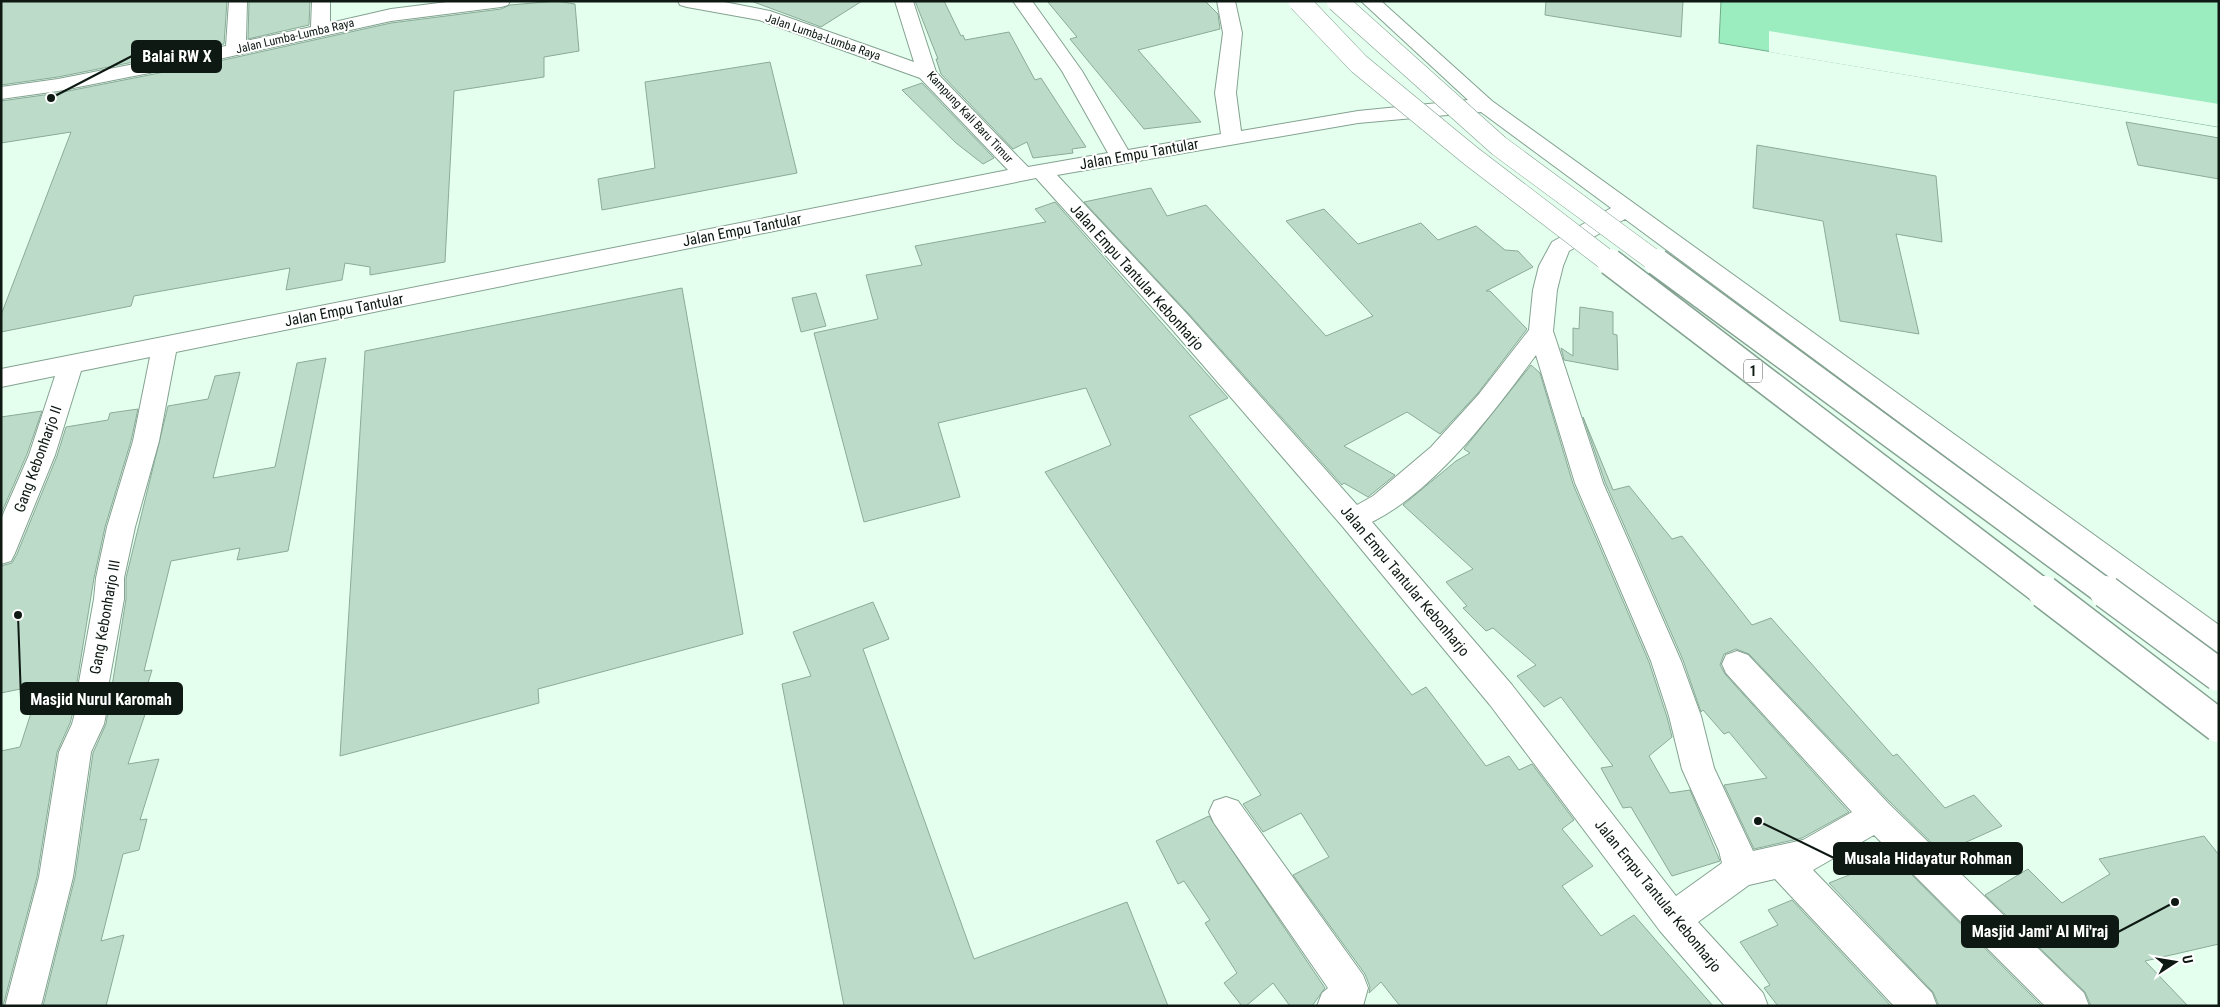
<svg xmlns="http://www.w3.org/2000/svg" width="2220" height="1007" viewBox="0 0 2220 1007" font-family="'Roboto Condensed',sans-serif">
  <rect width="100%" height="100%" fill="#e5ffef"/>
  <path fill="#9becbf" stroke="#71ad8b" d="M 1721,1 L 2219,1 L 2219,127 L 1719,43 Z"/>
  <path fill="#e5ffef" d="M 1769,31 L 2219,104 L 2219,127 L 1769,52 Z"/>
  <path fill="#bcdbc9" stroke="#8baa98" d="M 1,1 L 227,1 L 224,44 L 58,77 L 1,85 Z
    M 249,1 L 310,1 L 309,25 L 248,39 Z
    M 557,1 L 575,4 L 579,51 L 544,57 L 544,77 L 454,91 L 445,262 L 370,275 L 370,267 L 345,263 L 342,280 L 286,290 L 290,268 L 134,296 L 131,306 L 1,332 L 1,315 L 71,132 L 1,143 L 1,101 L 58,93 L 210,63 L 391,23 L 501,9 L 510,5 Z
    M 751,1 L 862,1 L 821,27 Z
    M 915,1 L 944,1 L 961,36 L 963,35 L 965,40 L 1009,32 L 1035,80 L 1041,78 L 1086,147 L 1072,149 L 1073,153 L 1033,158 L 1027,142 L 1013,149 L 941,74 L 936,59 L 938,59 Z
    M 1047,1 L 1205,1 L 1218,14 L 1220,29 L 1138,50 L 1201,122 L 1144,129 L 1070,39 L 1077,37 Z
    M 1546,1 L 1683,1 L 1681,37 L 1545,15 Z
    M 770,62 L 797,173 L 602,210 L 598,179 L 655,168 L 645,82 Z
    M 922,83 L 994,158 L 983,164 L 956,143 L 902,90 Z
    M 2126,122 L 2219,138 L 2219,179 L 2138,165 Z
    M 1757,145 L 1936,176 L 1942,242 L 1896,234 L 1919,334 L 1840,321 L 1823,221 L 1753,208 Z
    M 1151,188 L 1167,216 L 1206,205 L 1326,336 L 1373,316 L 1286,221 L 1324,209 L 1358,244 L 1421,223 L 1438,240 L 1476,226 L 1505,250 L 1518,251 L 1533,267 L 1486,291 L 1490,291 L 1527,329 L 1478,393 L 1440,434 L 1407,412 L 1344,446 L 1395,475 L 1368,497 L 1344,483 L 1342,485 L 1189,314 L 1084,202 Z
    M 1055,202 L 1228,398 L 1189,416 L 1412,695 L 1426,687 L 1486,766 L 1509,756 L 1519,770 L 1532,764 L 1574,820 L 1562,829 L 1593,866 L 1562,886 L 1601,936 L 1634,915 L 1713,1006 L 1400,1006 L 1381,982 L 1369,993 L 1370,987 L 1365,974 L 1293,875 L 1329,857 L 1301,813 L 1263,832 L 1243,804 L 1261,795 L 1045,472 L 1111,445 L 1086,388 L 938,423 L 960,497 L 864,522 L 814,333 L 878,319 L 866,275 L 922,265 L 915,246 L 1046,222 L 1035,209 Z
    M 682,288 L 743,634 L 538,689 L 539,703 L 340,756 L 365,351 Z
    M 816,293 L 826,326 L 801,332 L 792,298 Z
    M 1580,307 L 1613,312 L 1613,334 L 1617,335 L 1618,370 L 1564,360 L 1561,348 L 1573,356 L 1573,328 L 1579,329 Z
    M 326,358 L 288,551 L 237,560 L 240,548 L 171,561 L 144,671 L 152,670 L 143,699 L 151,697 L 128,764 L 159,759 L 140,820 L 147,819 L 139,850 L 123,854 L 101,941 L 124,935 L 106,1006 L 43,1006 L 75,877 L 93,753 L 106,724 L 126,599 L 126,578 L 168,406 L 208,399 L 215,376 L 240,372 L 213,478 L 275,467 L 297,363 Z
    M 1531,365 L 1540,373 L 1573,484 L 1649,662 L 1667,717 L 1672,737 L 1649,756 L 1670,793 L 1690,790 L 1720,861 L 1672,876 L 1631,807 L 1623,808 L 1601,768 L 1613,766 L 1561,697 L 1544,707 L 1517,676 L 1536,665 L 1493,628 L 1486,631 L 1463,608 L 1467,606 L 1446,582 L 1473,569 L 1403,505 L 1456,461 L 1470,453 L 1464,449 Z
    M 138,409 L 131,441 L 105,527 L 94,578 L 77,682 L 77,698 L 70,723 L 57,752 L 37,877 L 3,1006 L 1,1006 L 1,751 L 20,747 L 40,685 L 1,693 L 1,566 L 12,563 L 17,554 L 57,456 L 66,427 L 108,420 L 110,413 Z
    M 42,411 L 27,454 L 1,514 L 1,417 Z
    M 1583,417 L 1613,490 L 1629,486 L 1672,539 L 1682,536 L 1752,625 L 1771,618 L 1893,756 L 1897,754 L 1945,808 L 1974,795 L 2002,826 L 1942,853 L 1888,800 L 1749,654 L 1736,649 L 1724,654 L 1720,665 L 1725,674 L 1849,812 L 1802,838 L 1754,849 L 1724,785 L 1767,778 L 1729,732 L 1724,734 L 1703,710 L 1701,712 L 1683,660 L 1605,482 Z
    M 873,602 L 889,639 L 863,649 L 974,959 L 1127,902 L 1168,1006 L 844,1006 L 782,684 L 811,676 L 793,632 Z
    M 1209,816 L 1325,988 L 1312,1006 L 1290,1006 L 1273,983 L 1246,1006 L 1242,1006 L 1224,983 L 1237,973 L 1205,923 L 1210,920 L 1184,881 L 1178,884 L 1156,841 Z
    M 2204,836 L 2219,855 L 2219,944 L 2145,961 L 2188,1006 L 2091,1006 L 2085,992 L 1985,895 L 2028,869 L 2062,903 L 2110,874 L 2099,859 Z
    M 1894,857 L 2042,1006 L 1939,1006 L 1933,992 L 1829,883 Z
    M 1792,900 L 1891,1006 L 1778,1006 L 1764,988 L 1770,985 L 1740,942 L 1778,925 L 1768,910 Z"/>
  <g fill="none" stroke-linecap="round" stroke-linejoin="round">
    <defs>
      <path id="minor" d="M 229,1 L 247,1 L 246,41 L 311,27 L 312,1 L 330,1 L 330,23 L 391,9 L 455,1 L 510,1 L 508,5 L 501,7 L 391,21 L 210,61 L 58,91 L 1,99 L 1,87 L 58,79 L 226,46 Z
        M 678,1 L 719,1 L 770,11 L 914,62 L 895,1 L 913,1 L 936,72 L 1028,167 L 1108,153 L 1062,71 L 1013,1 L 1032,1 L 1082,71 L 1128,150 L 1221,134 L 1215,93 L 1223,33 L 1217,1 L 1235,1 L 1242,33 L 1236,93 L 1241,131 L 1358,111 L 1468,100 L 1361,1 L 1381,1 L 1492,101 L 2219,625 L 2219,655 L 2208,651 L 1625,219 L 1569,251 L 1563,266 L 1557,290 L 1553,331 L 1603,483 L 1681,661 L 1701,716 L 1714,768 L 1753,851 L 1803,840 L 1852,812 L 1726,673 L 1722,664 L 1726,655 L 1737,651 L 1748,655 L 1889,804 L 2084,993 L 2089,1006 L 2045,1006 L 1874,835 L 1813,870 L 1932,993 L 1937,1006 L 1894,1006 L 1775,879 L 1749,885 L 1698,922 L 1763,993 L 1768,1006 L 1725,1006 L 1660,931 L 1490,705 L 1343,527 L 1170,327 L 1036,178 L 176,352 L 159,441 L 135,527 L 124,578 L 124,599 L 109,682 L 109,698 L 104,724 L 91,752 L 73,877 L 41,1006 L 5,1006 L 39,877 L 59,752 L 72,724 L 79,698 L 79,682 L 94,599 L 96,578 L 107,527 L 133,441 L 150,357 L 81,371 L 55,455 L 15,553 L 11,561 L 1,564 L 1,519 L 29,455 L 55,376 L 1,387 L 1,369 L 1008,170 L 920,78 L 759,20 L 687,7 L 680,5 ZM 1481,112 L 1611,208 L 1552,242 L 1539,266 L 1533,290 L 1529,330 L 1479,394 L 1431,447 L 1373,496 L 1357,505 L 1188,315 L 1057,175 L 1358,123 ZM 1536,355 L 1575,483 L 1651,661 L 1669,716 L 1682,769 L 1719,851 L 1722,863 L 1676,896 L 1512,685 L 1372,522 C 1436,490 1494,412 1536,355 Z
        M 1226,797 L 1238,801 L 1363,975 L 1368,988 L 1363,1006 L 1317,1006 L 1322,993 L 1328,988 L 1214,823 L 1209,812 L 1214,801 Z"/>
    </defs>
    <use href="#minor" stroke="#84a291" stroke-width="2"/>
    <use href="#minor" fill="#fff" fill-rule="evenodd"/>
    <defs>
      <path id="highway-bridge-far2" d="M 1299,1 L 1359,64 L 1471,156 L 1612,264
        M 1337,1 L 1499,146 L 1659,264"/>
      <path id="highway-bridge-far1" d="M 1610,262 L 2045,594
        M 1657,262 L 2108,594"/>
      <path id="highway-bridge" d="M 2044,592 L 2219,726
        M 2106,592 L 2219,675"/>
    </defs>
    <use href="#highway-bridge-far2" stroke="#84a291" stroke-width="22" stroke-linecap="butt"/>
    <use href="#highway-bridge-far1" stroke="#84a291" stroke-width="29" stroke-linecap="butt"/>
    <use href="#highway-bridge" stroke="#84a291" stroke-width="35" stroke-linecap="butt"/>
    <use href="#highway-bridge-far2" stroke="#fff" stroke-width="21"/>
    <use href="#highway-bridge-far1" stroke="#fff" stroke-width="26"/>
    <use href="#highway-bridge" stroke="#fff" stroke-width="32"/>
  </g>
  <g text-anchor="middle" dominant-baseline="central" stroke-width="4" stroke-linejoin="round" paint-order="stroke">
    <g font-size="12" fill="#0e1913" stroke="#fff">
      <text transform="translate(295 36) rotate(-13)">Jalan Lumba-Lumba Raya</text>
      <text transform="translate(823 37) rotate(19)">Jalan Lumba-Lumba Raya</text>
      <text transform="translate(970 117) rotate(47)">Kampung Kali Baru Timur</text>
    </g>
    <rect fill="#fff" stroke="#565e5a" stroke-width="1" x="1744" y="359.5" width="18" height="23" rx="4"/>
    <g font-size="14" font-weight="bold" fill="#0e1913">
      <text x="1753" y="371">1</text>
    </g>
    <g font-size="15" fill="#0e1913" stroke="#fff">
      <text transform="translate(1139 154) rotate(-10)">Jalan Empu Tantular</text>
      <text transform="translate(742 230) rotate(-11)">Jalan Empu Tantular</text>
      <text transform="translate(1137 277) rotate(48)">Jalan Empu Tantular Kebonharjo</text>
      <text transform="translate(344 310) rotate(-11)">Jalan Empu Tantular</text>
      <text transform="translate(38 459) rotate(-70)">Gang Kebonharjo II</text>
      <text transform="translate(1405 581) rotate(50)">Jalan Empu Tantular Kebonharjo</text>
      <text transform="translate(105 617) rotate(-80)">Gang Kebonharjo III</text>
      <text transform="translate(1658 896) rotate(51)">Jalan Empu Tantular Kebonharjo</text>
    </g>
  </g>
  <path fill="none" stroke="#0e1913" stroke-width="2" d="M51 98L132 56M18 615L21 699M1758 821L1834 858M2175 902L2118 932"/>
  <g fill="#0e1913" stroke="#fff" stroke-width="2">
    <circle cx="51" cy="98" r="5"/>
    <circle cx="18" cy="615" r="5"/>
    <circle cx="1758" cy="821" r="5"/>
    <circle cx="2175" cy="902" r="5"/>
  </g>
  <g fill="#0e1913" stroke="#0e1913" stroke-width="2">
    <rect x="132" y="41" width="89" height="31" rx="5"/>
    <rect x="21" y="683" width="161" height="31" rx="5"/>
    <rect x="1834" y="843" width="188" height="31" rx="5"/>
    <rect x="1962" y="916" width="156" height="31" rx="5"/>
  </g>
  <g font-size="16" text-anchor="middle" font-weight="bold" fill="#fff">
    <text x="177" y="62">Balai RW X</text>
    <text x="101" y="705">Masjid Nurul Karomah</text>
    <text x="1928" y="864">Musala Hidayatur Rohman</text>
    <text x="2040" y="937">Masjid Jami' Al Mi'raj</text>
  </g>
  <rect width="2220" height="1007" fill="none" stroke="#0e1913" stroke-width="5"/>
  <g transform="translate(2175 962) rotate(78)" stroke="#ffffff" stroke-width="4" paint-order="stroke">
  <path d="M0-4L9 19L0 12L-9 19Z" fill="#0e1913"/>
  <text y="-8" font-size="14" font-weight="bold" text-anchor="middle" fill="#0e1913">U</text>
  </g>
</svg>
